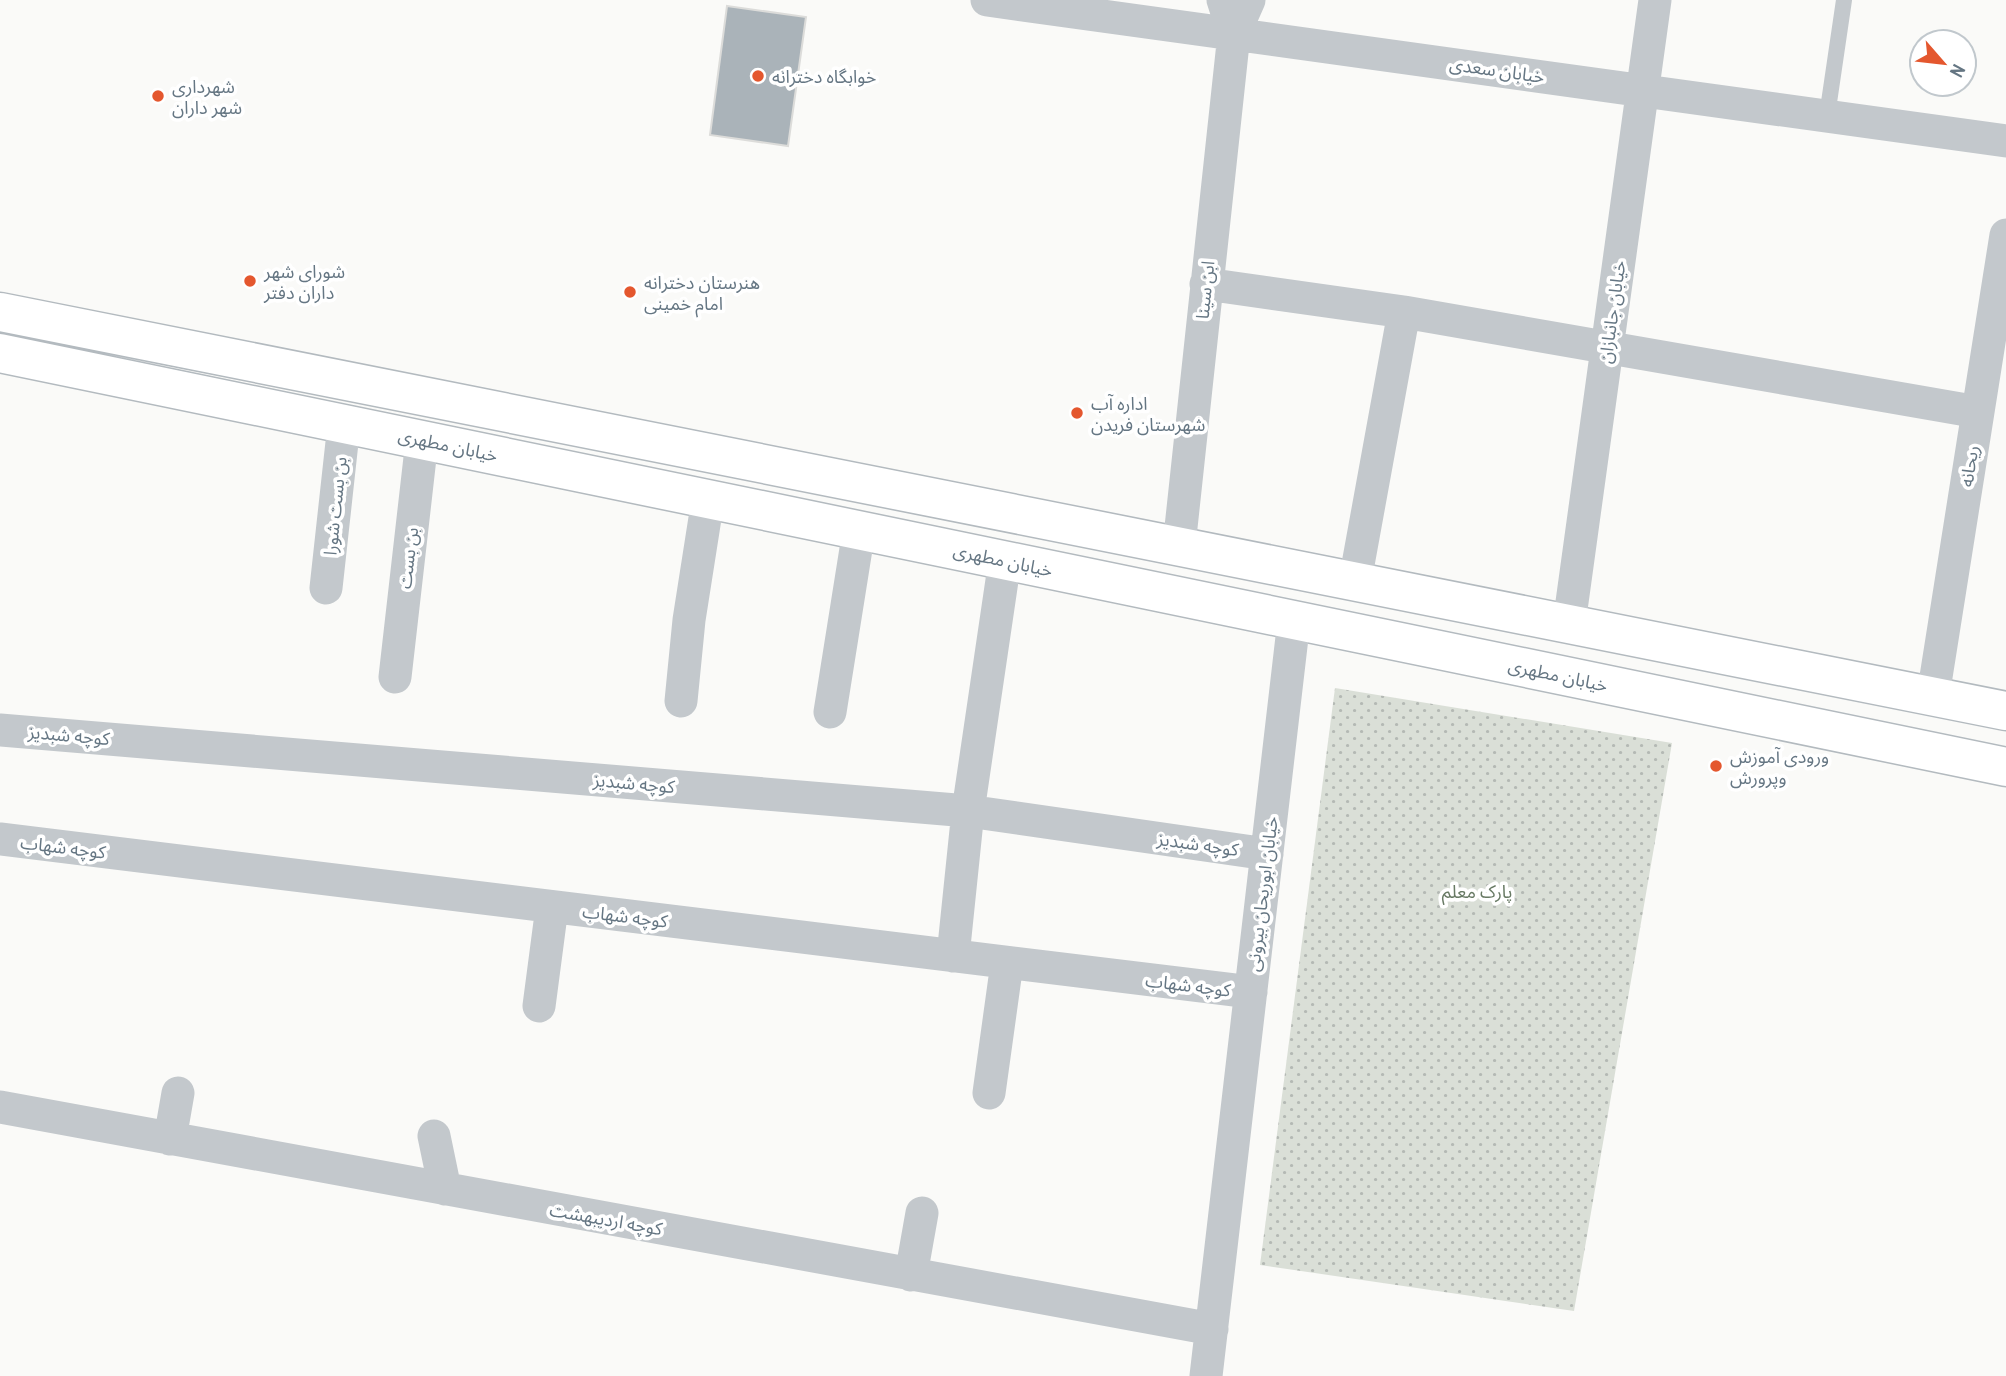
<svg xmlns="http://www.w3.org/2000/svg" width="2006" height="1376" viewBox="0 0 2006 1376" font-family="'Archivo Narrow','Noto Sans Arabic',sans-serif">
  <defs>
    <pattern id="park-dots" width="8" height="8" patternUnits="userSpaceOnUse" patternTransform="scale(1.75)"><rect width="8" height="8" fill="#dadfd7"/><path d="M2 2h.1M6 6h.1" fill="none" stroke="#b4b9b4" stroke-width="1.8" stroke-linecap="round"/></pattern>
  </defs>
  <rect width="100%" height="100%" fill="#fafaf8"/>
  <path fill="url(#park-dots)" d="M 1335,688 L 1672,743 L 1574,1311 L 1260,1265 Z"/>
  <path fill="#aab3b9" stroke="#dcdcda" stroke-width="2" d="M 727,6 L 806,17 L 788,146 L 710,135 Z"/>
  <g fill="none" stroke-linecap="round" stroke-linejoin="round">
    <defs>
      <path id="secondary" d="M 0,312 L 2006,711
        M 0,353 L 2006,767"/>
    </defs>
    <use href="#secondary" stroke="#b3babf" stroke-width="41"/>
    <path stroke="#c3c8cc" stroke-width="16" d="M 1827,116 L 1844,0"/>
    <path stroke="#c3c8cc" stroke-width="33" d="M 987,0 L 2006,141
      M 1223,0 L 1234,34 L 1249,0
      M 1206,284 L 1404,312 L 1978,412
      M 1179,546 L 1234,34
      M 1355,581 L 1404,312
      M 326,588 L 344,424
      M 1569,624 L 1655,0
      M 395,677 L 422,440
      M 1933,696 L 2006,235
      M 681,701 L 689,620 L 708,499
      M 830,712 L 859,530
      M 0,730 L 968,811 L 1267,854
      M 0,839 L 1251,992
      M 953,956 L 968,811 L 1005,560
      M 539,1006 L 552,907
      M 989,1093 L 1007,963
      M 0,1107 L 1212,1329
      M 434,1136 L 445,1189
      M 170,1139 L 178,1093
      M 911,1275 L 922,1213
      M 1206,1376 L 1294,620"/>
    <use href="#secondary" stroke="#fff" stroke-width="38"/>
  </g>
  <g fill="#e4572e" stroke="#fff" stroke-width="2.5">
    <circle cx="758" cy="76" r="7"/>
    <circle cx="158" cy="96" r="7"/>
    <circle cx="250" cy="281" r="7"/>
    <circle cx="630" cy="292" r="7"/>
    <circle cx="1077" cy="413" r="7"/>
    <circle cx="1716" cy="766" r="7"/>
  </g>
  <g text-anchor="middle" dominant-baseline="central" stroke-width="7" stroke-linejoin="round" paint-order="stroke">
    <g font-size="18" fill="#657683" stroke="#fff">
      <text transform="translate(1497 70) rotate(8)">خیابان سعدی</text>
      <text transform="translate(1205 290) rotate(-84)">ابن سینا</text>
      <text transform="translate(1612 312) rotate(-82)">خیابان جانبازان</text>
      <text transform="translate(448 445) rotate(12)">خیابان مطهری</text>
      <text transform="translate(1969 466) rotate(-81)">ریحانه</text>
      <text transform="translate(335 506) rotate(-84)">بن بست شورا</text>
      <text transform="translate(408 558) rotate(-83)">بن بست</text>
      <text transform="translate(1003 560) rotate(12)">خیابان مطهری</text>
      <text transform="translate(1558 675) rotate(12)">خیابان مطهری</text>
      <text transform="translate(69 735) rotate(5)">کوچه شبدیز</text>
      <text transform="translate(634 783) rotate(5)">کوچه شبدیز</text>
      <text transform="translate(1198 844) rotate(8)">کوچه شبدیز</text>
      <text transform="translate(63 847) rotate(7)">کوچه شهاب</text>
      <text transform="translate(1262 894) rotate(-83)">خیابان ابوریحان بیرونی</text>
      <text transform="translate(625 916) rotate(7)">کوچه شهاب</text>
      <text transform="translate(1188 985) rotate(7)">کوچه شهاب</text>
      <text transform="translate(606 1219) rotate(10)">کوچه اردیبهشت</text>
    </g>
    <g font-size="18" fill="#657683" stroke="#fff" text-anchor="start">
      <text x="772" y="76">خوابگاه دخترانه</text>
      <text x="172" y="86">شهرداری<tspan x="172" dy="21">شهر داران</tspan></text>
      <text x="264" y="271">شورای شهر<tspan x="264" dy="21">داران دفتر</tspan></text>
      <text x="644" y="282">هنرستان دخترانه<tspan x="644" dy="21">امام خمینی</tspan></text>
      <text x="1091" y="403">اداره آب<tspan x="1091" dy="21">شهرستان فریدن</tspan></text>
      <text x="1730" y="756">ورودی آموزش<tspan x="1730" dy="21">وپرورش</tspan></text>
    </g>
    <g font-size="18" fill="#687a64" stroke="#fff">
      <text x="1477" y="891">پارک معلم</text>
    </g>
  </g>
  <g transform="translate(1943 63) rotate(118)"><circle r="33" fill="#ffffff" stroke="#c1c8cd" stroke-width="2"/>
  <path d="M0-5L12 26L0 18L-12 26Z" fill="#e4572e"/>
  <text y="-10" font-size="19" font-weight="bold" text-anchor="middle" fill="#657683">N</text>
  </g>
</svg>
